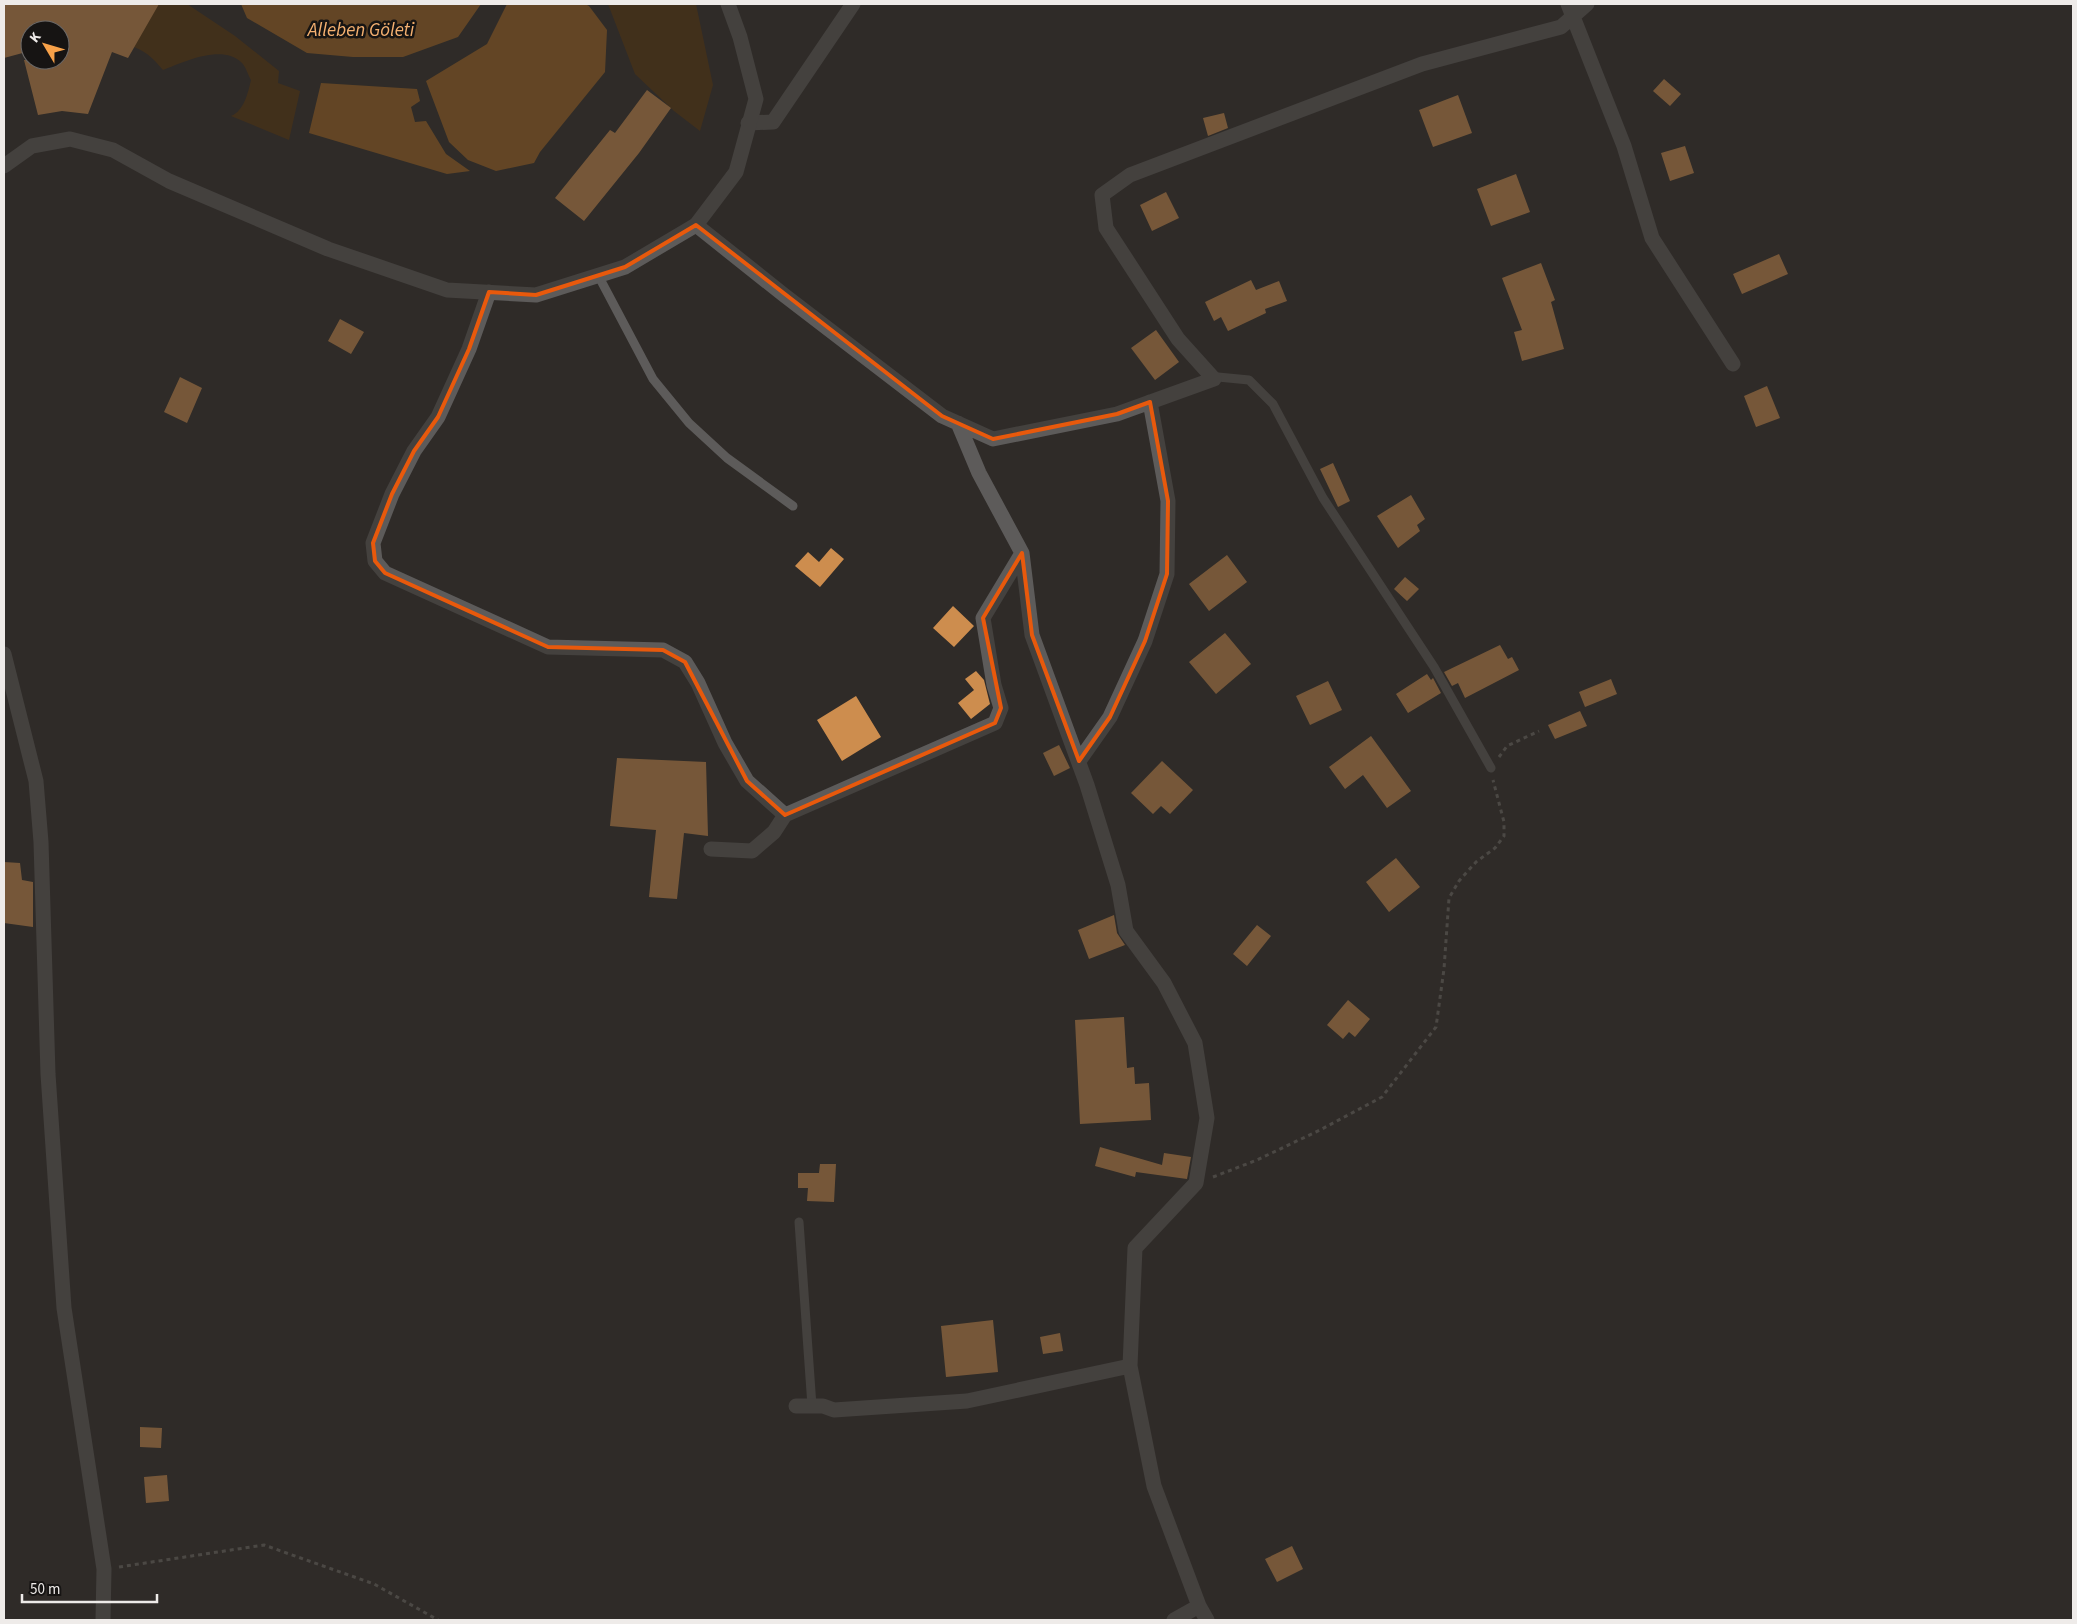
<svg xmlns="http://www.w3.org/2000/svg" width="2077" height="1624" viewBox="0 0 2077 1624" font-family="'Source Sans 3',sans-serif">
  <rect width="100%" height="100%" fill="#2f2b28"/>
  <path fill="#58350d" d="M 149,4 L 187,4 L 235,36 L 279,71 L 278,83 L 300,91 L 289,140 L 231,116 C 244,111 248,93 251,80 C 248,75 246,67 242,63 C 223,43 183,62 163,70 C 152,57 145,50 128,45 Z
    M 608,4 L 696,4 L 713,85 L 700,131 L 674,111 L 635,74 Z"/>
  <path fill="#a26522" d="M 241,4 L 481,4 L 458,37 L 403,57 L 353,57 L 307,53 L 247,18 Z
    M 507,4 L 585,4 L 589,6 L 607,30 L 605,72 L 540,152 L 534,163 L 496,171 L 468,160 L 449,142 L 426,81 L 487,44 Z
    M 321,83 L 417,89 L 420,101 L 411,107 L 415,122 L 426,121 L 446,154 L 470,171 L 447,174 L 309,133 Z"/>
  <path fill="#cd8d4e" d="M 4,4 L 159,4 L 128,58 L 112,52 L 88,114 L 62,111 L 38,115 L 24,60 L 60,60 L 60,30 L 30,30 L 30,51 L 4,58 Z
    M 1664,79 L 1681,94 L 1670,106 L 1653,91 Z
    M 647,90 L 671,108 L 639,153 L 584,221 L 555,198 L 610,130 L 615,133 Z
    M 1458,95 L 1472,133 L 1433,147 L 1419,110 Z
    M 1224,113 L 1228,128 L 1208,136 L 1203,118 Z
    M 1685,146 L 1694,173 L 1670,181 L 1661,153 Z
    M 1516,174 L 1530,212 L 1491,226 L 1477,189 Z
    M 1166,192 L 1179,218 L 1152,231 L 1140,205 Z
    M 1779,254 L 1788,274 L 1742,294 L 1733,274 Z
    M 1541,263 L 1555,300 L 1551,302 L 1564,349 L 1522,361 L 1514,332 L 1522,330 L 1502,278 Z
    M 1251,280 L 1256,290 L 1279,281 L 1287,301 L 1265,309 L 1266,313 L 1228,331 L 1221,317 L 1214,321 L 1205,302 Z
    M 340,319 L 364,332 L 351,354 L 328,341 Z
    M 1156,330 L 1179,362 L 1155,380 L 1131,348 Z
    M 180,377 L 202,388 L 187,423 L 164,412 Z
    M 1767,386 L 1780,418 L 1756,427 L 1744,396 Z
    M 1333,463 L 1350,501 L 1338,507 L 1320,469 Z
    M 1411,495 L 1425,519 L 1417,525 L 1420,531 L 1398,548 L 1377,516 Z
    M 831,548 L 844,559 L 820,587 L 795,566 L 808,552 L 819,562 Z
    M 1227,555 L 1247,582 L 1209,611 L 1189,584 Z
    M 1405,577 L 1419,589 L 1407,601 L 1394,589 Z
    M 953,606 L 974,626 L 954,647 L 933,628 Z
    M 1225,633 L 1251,664 L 1216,694 L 1189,662 Z
    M 1500,645 L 1508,659 L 1512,657 L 1519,670 L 1465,698 L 1458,683 L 1452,686 L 1444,672 Z
    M 976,671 L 984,680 L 990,704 L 971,719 L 958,703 L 974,690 L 965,679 Z
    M 1427,674 L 1431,680 L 1433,678 L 1441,693 L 1408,713 L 1396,694 Z
    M 1611,679 L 1617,694 L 1585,707 L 1579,692 Z
    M 1328,681 L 1342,710 L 1310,725 L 1296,696 Z
    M 856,696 L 881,737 L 842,761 L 817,720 Z
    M 1580,711 L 1587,726 L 1555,739 L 1548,725 Z
    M 1371,736 L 1411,791 L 1387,808 L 1363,775 L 1345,789 L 1329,767 Z
    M 1059,745 L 1070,768 L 1054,776 L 1043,753 Z
    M 617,758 L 706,762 L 708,836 L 684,833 L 677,899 L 649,897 L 656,830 L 610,826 Z
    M 1162,761 L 1193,790 L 1170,814 L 1161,806 L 1153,814 L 1131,793 Z
    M 1396,858 L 1420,887 L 1389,912 L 1366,882 Z
    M 4,862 L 20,863 L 22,880 L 33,882 L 33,927 L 4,923 Z
    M 1114,915 L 1117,933 L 1125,945 L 1089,959 L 1078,930 Z
    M 1257,925 L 1271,936 L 1247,966 L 1233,954 Z
    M 1348,1000 L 1370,1019 L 1355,1037 L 1349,1032 L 1343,1039 L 1327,1025 Z
    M 1124,1017 L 1127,1068 L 1134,1067 L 1135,1084 L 1149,1083 L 1151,1120 L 1080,1124 L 1075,1020 Z
    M 1100,1147 L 1162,1165 L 1164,1153 L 1191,1157 L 1187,1179 L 1136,1172 L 1135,1177 L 1095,1166 Z
    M 820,1164 L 836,1164 L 834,1202 L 807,1201 L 808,1188 L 798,1188 L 798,1173 L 819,1173 Z
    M 993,1320 L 998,1372 L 946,1377 L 941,1326 Z
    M 1060,1333 L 1063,1351 L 1043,1354 L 1040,1337 Z
    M 140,1427 L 162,1428 L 161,1448 L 140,1447 Z
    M 167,1475 L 169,1501 L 146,1503 L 144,1477 Z
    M 1292,1546 L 1303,1569 L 1277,1582 L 1265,1559 Z"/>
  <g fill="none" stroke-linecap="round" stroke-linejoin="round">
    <path stroke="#6d6a67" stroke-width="3" stroke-dasharray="4 4" stroke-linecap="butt" d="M 1499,757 L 1507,746 L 1539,731
      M 1213,1177 L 1257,1160 L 1320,1130 L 1382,1097 L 1436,1027 L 1444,969 L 1449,898 L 1459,881 L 1476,862 L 1495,848 L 1504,836 L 1504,822 L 1493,780
      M 119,1567 L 264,1545 L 374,1584 L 438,1620"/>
    <path stroke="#5d5b5a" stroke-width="9" d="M 598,275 L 653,379 L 689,423 L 727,458 L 793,506
      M 1214,379 L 1218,377 L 1249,380 L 1273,404 L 1323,498 L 1434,667 L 1491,768
      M 799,1222 L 812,1406"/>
    <path stroke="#5d5b5a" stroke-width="15" d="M 1568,4 L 1624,146 L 1652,238 L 1733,364
      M 748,123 L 773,122 L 853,4
      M 696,225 L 784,295 L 942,416 L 993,439 L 1117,414 L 1214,379 L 1178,339 L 1106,228 L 1102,195 L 1130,175 L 1422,64 L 1561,27 L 1587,4
      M 489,292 L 469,349 L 438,417 L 414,451 L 392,494 L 373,543 L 375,561 L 385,573 L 548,647 L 663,650 L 685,662 L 698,683 L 725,743 L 747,781 L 785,815
      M 958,423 L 979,473 L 1022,553 L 1032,635 L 1087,785 L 1118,885 L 1126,931 L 1164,983 L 1195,1043 L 1207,1118 L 1196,1183 L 1135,1248 L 1130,1366 L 1154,1486 L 1199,1606 L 1174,1620
      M 4,654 L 36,781 L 41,842 L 48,1074 L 64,1308 L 104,1569 L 103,1620
      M 1079,761 L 1110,717 L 1145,641 L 1167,574 L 1168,501 L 1150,402
      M 711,849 L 752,851 L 774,832 L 785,815 L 995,723 L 1001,708 L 994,685 L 983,618 L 1022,553
      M 796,1406 L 823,1406 L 834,1410 L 967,1401 L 1130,1366
      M 1199,1606 L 1207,1620"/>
    <path stroke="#5d5b5a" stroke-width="15" d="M 4,166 L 32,146 L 70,139 L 113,150 L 169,181 L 328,249 L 447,290 L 536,295 L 625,267 L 696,225 L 736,172 L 756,99 L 740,37 L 728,4"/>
  </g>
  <path d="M0 0H2077V1624H0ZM 696,225 L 942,416 L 993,439 L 1117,414 L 1150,402 L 1168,501 L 1167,574 L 1145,641 L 1110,717 L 1079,761 L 1032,635 L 1022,553 L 983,618 L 1001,708 L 995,723 L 785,815 L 747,781 L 685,662 L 663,650 L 548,647 L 385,573 L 375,561 L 373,543 L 392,494 L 414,451 L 438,417 L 469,349 L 489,292 L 536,295 L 625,267 Z" fill="#2f2b28" fill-opacity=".55" fill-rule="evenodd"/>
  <path fill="none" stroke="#e8590c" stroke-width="4" stroke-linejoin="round" d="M 696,225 L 942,416 L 993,439 L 1117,414 L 1150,402 L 1168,501 L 1167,574 L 1145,641 L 1110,717 L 1079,761 L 1032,635 L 1022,553 L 983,618 L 1001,708 L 995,723 L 785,815 L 747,781 L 685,662 L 663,650 L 548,647 L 385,573 L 375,561 L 373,543 L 392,494 L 414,451 L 438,417 L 469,349 L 489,292 L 536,295 L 625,267 Z"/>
  <g text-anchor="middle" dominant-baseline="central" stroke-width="5" stroke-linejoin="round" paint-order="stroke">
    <g font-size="19" font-style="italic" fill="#f4b070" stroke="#161413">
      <text x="361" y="30">Alleben Göleti</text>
    </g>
  </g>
  <rect width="2077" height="1624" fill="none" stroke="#eeebe9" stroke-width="10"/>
  <g transform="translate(45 45) rotate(308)"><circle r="24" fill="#161413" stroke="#6c6a69"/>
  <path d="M0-4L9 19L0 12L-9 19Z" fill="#f7a149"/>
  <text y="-8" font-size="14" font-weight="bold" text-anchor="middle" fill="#eeebe9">K</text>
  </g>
  <path d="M22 1594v8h135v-8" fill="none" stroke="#eeebe9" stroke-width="2.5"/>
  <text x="30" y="1594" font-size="15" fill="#eeebe9" stroke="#161413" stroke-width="4" paint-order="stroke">50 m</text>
</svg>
